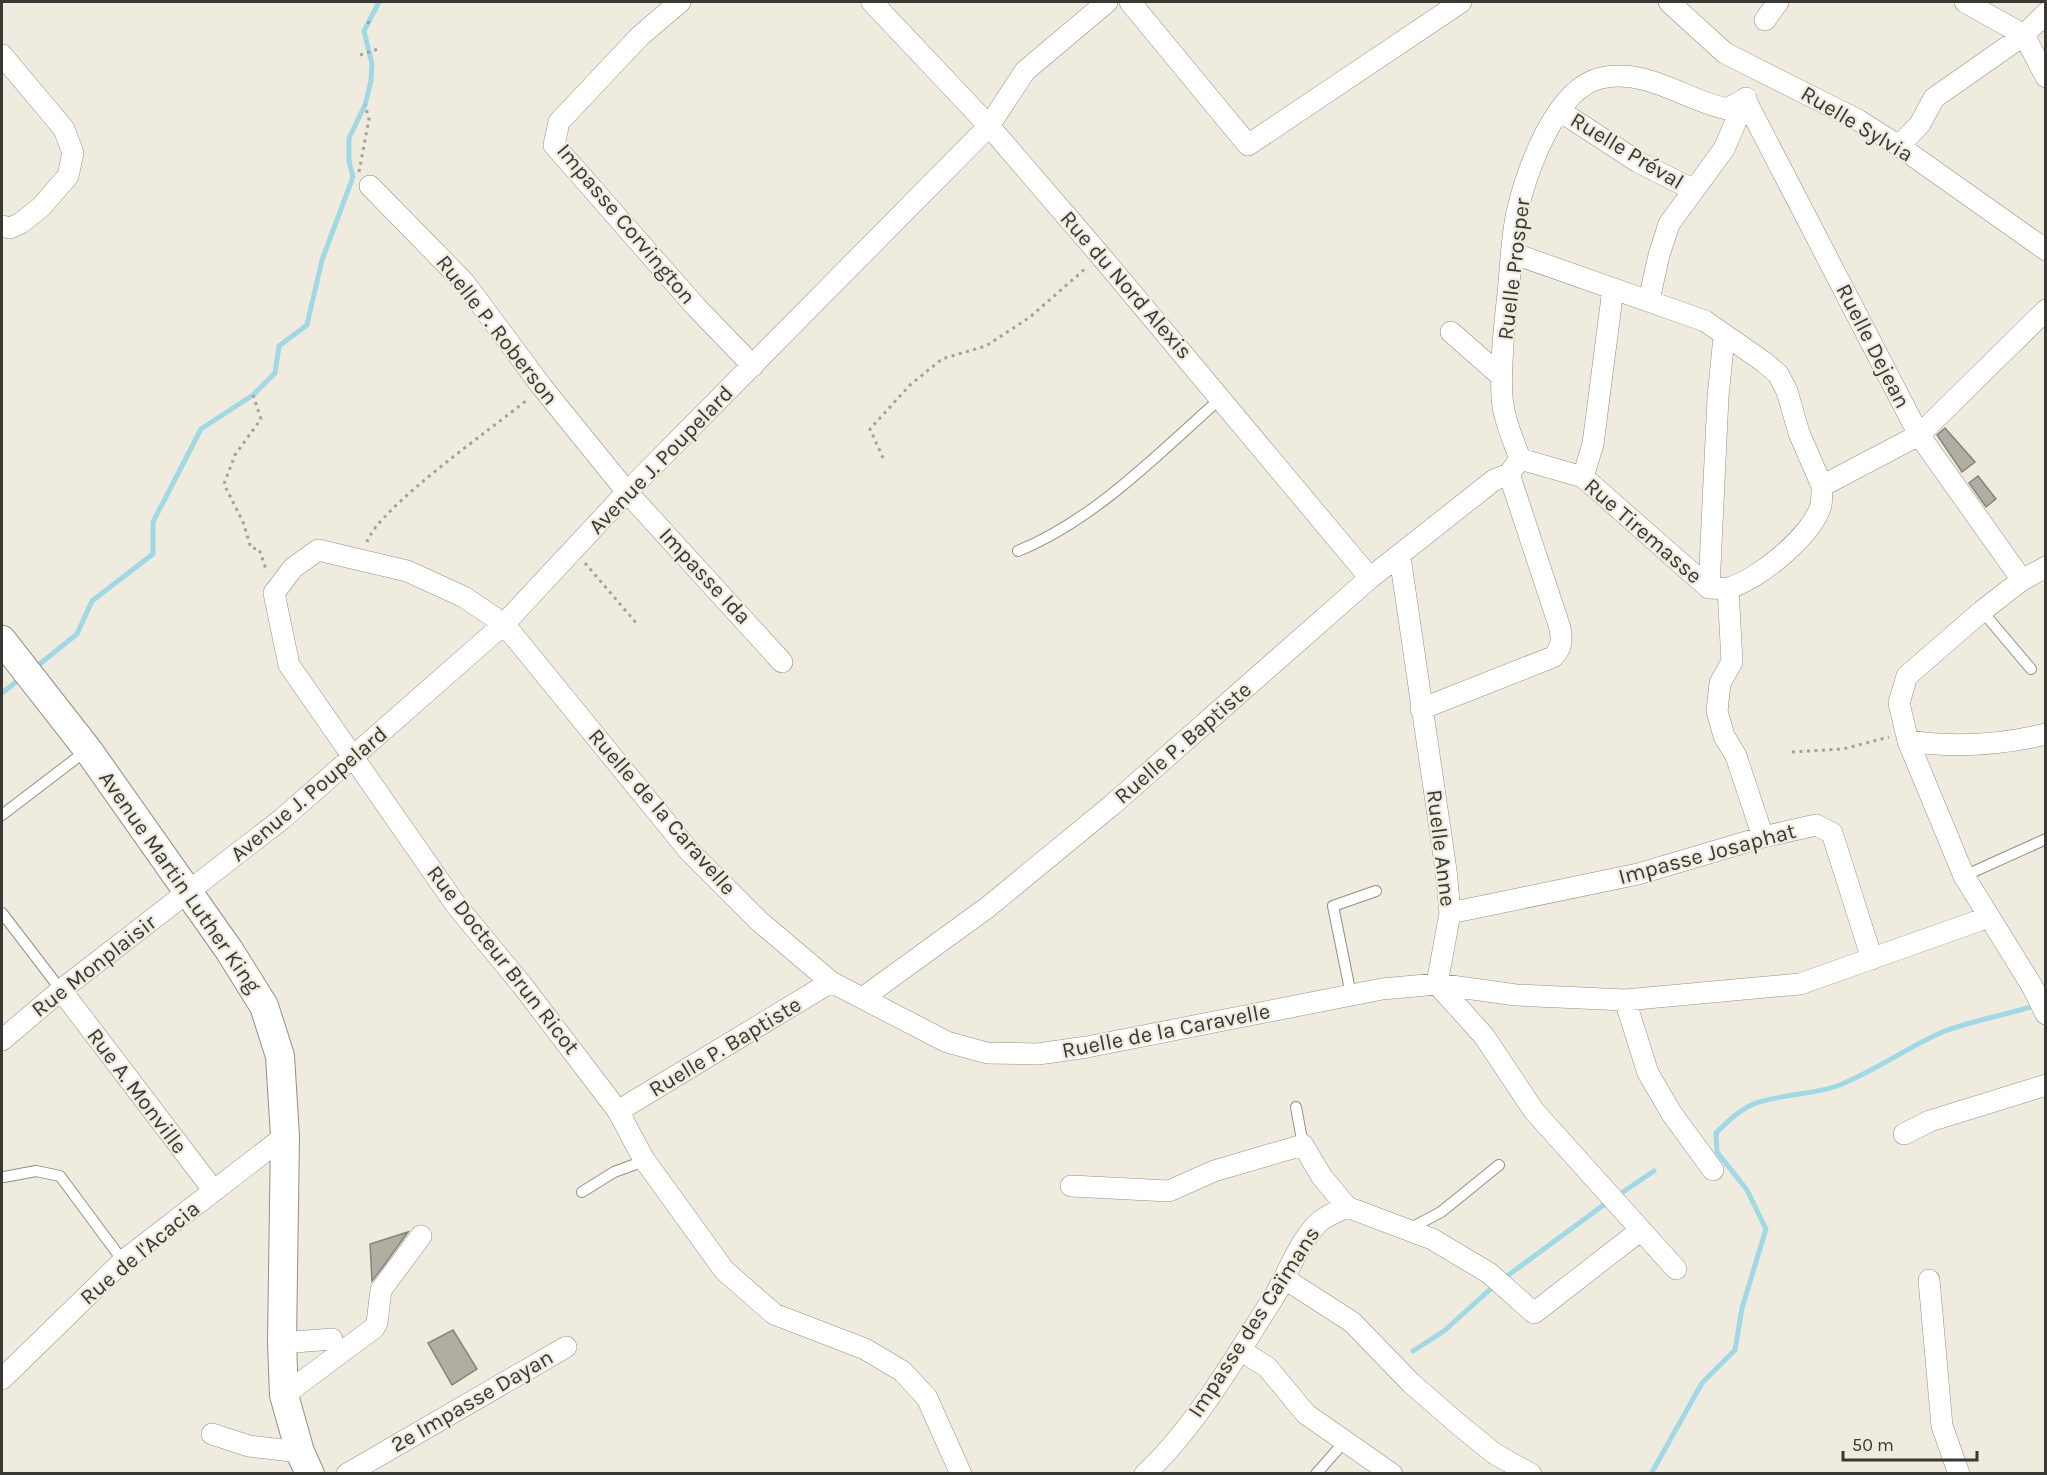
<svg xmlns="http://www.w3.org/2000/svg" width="2047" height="1475" viewBox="0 0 2047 1475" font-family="Karla,sans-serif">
  <rect width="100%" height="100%" fill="#efebdf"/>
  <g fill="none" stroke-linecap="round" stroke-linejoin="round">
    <path stroke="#a0d9e5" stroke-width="5" d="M 36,667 L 77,634 L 92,601 L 153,554 L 153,522 L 201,429 L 253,395 L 275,373 L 279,346 L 307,325 L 322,260 L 353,177 L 349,161 L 349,138 L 365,105 L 371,81 L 372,64 L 364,31 L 379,2
      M 2,693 L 21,678
      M 1617,1196 L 1654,1171
      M 1503,1279 L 1609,1201
      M 1413,1351 L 1444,1331 L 1496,1284
      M 1651,1474 L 1702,1383 L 1735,1350 L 1742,1308 L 1766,1229 L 1747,1190 L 1717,1152 L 1716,1133 C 1728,1121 1740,1109 1756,1103 C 1782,1094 1811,1095 1837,1086 C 1873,1072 1905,1049 1940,1033 C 1971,1020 2004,1016 2037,1005"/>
  </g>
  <path fill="#b1ada2" stroke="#878478" stroke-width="1.5" d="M 1945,428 L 1975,462 L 1962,472 L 1937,435 Z
    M 1978,476 L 1996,499 L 1986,507 L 1969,483 Z
    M 408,1232 L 385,1264 L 372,1281 L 370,1244 Z
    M 453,1330 L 477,1369 L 452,1385 L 428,1343 Z"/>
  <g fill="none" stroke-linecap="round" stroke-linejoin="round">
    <defs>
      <path id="lane" d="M 1018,551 C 1096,519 1159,453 1221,398
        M 1982,611 L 2031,669
        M 2,815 L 87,750
        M 1964,876 L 2046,839
        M 2,913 L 61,990
        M 1351,995 L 1333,906 L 1376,891
        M 1296,1107 L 1303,1145
        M 4,1177 L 36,1171 L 60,1176 L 123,1261
        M 582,1192 L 614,1172 L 636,1164 L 643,1158
        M 1409,1229 L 1441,1212 L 1499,1165
        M 1316,1474 L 1345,1441"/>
      <path id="street" d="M 680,2 L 640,36 L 559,122 L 554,145 L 696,307 L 753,366
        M 872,2 L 989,126 L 1100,255 L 1370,578
        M 1130,2 L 1248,145 L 1461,2
        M 1669,2 L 1725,53 L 1858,120 L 1899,146 L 2046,250
        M 1965,2 L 2024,35 L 2046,77
        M 1765,20 L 1778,2
        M 2,55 L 64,129 L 73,153 L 68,176 L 41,207 L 21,223 L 10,228 L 2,226
        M 1560,111 L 1638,162 L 1694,190
        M 1899,146 L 1920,124 L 1934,98 L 2024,35 L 2046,13
        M 370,186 L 464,282 L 542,387 L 627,492 L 782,662
        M 1512,253 L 1705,321 L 1764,362 L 1778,374 L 1787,391 L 1799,433 L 1822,486
        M 1649,300 L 1659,255 L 1669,224 L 1724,149 L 1746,98
        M 1451,332 L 1502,377
        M 1520,459 C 1513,439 1504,420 1502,398 C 1500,361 1505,322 1509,284 C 1511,259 1512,232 1518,208 C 1528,168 1556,88 1601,78 C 1647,68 1685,100 1727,109 L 1745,99 L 1919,435 L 2022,580
        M 1583,477 L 1593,444 L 1613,289
        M 1400,557 L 1446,870 L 1450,913 L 1437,984 L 1484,1036 L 1534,1111 L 1676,1269
        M 2046,567 L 2022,580 L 1982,611 L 1907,676 L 1899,703 L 1908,741 L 1964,876 L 2032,986 L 2046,1014
        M 1709,588 L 1718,397 L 1724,337
        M 1728,588 L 1732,662 L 1720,683 L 1717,711 L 1724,736 L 1736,756 L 1763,837
        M 1421,709 L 1553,657 C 1562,648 1562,641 1560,628 L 1509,474
        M 1908,741 C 1955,748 2000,745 2046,734
        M 1450,913 L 1638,874 L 1763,837 L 1816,825 L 1832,833 L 1872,959
        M 61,990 L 214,1191
        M 864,997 L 988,907 L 1112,805 L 1370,578 L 1494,480 L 1509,474 L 1520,459 L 1583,477 L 1709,588 C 1715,588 1722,589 1728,588 C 1757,581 1813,535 1821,505 C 1822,499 1822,492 1822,486 L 1919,435 L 2046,310
        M 1625,1000 L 1648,1073 L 1672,1114 L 1713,1170
        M 2,1040 L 61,990 L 282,819 L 504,624 L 627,492 L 989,126 L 1025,71 L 1107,2
        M 618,1111 L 831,982
        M 1904,1134 L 1930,1121 L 2046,1085
        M 1071,1186 L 1169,1191 L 1214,1171 L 1303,1145 L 1322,1177 L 1347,1207 L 1432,1239 L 1489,1273 L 1534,1313 L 1641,1230
        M 1285,1279 L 1352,1322 L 1411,1383 L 1458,1424 L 1495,1454 L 1531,1474
        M 1929,1280 L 1942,1426 L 1959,1474
        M 282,1343 L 332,1339
        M 1240,1350 L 1267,1367 L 1306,1414 L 1392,1474
        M 2,1379 L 123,1261 L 285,1136
        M 284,1395 L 374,1328 L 377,1323 L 381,1290 L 421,1236
        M 212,1434 L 249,1446 L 300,1452
        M 347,1474 L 566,1347
        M 961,1474 L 927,1398 L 902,1371 L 865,1349 L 774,1314 L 724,1270 L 643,1158 L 618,1111 L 522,985 L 456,905 L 289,665 L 274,593 L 293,568 L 318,550 L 407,571 L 464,597 L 504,624 L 690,852 L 759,921 L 831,982 L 947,1042 L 987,1053 L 1038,1054 L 1087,1047 L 1382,989 L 1437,984 L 1516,995 L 1625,1000 L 1800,984 L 1989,917
        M 1145,1474 C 1194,1429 1236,1356 1272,1300 C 1288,1275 1297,1244 1319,1222 C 1326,1216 1338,1211 1347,1207"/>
      <path id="secondary" d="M 2,640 L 88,750 L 229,950 L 264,1006 L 280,1056 L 285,1136 L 282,1343 L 284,1395 L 300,1452 L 310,1474"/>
    </defs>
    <use href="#lane" stroke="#939084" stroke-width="12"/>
    <use href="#street" stroke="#939084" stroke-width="22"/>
    <use href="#secondary" stroke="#939084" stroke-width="30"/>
    <path stroke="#a4a198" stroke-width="3" stroke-dasharray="3 4.5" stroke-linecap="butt" d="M 367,22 L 370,23
      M 360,55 L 381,48
      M 359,172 L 369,119 L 365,105
      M 253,395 L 261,419 L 235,455 L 224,484 L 243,522 L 251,548 L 259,549 L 267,572
      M 883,458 L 870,429 L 910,385 L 942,359 L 986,346 L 1030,317 L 1086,268
      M 367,542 C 378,508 494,427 527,400
      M 585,563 L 637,624
      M 1792,752 L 1843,749 L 1889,737"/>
    <use href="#lane" stroke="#fff" stroke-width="10"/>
    <use href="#street" stroke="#fff" stroke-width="21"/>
    <use href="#secondary" stroke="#fff" stroke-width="28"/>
  </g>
  <g text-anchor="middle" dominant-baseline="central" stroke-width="4.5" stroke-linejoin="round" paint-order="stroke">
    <g font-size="22" fill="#3a3833" stroke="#efebdf">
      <text transform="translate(1857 124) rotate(31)">Ruelle Sylvia</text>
      <text transform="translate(1627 151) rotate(31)">Ruelle Préval</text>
      <text transform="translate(626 224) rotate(50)">Impasse Corvington</text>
      <text transform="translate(1514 269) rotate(-83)">Ruelle Prosper</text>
      <text transform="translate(1126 285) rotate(49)">Rue du Nord Alexis</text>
      <text transform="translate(497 330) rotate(52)">Ruelle P. Roberson</text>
      <text transform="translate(1873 346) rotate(63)">Ruelle Dejean</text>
      <text transform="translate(661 460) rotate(-46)">Avenue J. Poupelard</text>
      <text transform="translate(1643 531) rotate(41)">Rue Tiremasse</text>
      <text transform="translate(705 576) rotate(47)">Impasse Ida</text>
      <text transform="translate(1183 743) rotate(-41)">Ruelle P. Baptiste</text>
      <text transform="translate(309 794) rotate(-40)">Avenue J. Poupelard</text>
      <text transform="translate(662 812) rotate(49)">Ruelle de la Caravelle</text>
      <text transform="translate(1441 848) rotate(83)">Ruelle Anne</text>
      <text transform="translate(1707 854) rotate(-15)">Impasse Josaphat</text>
      <text transform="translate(180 882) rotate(55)">Avenue Martin Luther King</text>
      <text transform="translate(503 960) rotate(52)">Rue Docteur Brun Ricot</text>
      <text transform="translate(94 966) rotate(-38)">Rue Monplaisir</text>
      <text transform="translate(1166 1031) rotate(-11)">Ruelle de la Caravelle</text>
      <text transform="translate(725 1047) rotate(-31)">Ruelle P. Baptiste</text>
      <text transform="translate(137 1091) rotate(53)">Rue A. Monville</text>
      <text transform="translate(140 1253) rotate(-40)">Rue de l'Acacia</text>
      <text transform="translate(1254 1322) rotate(-57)">Impasse des Caïmans</text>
      <text transform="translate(472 1401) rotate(-30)">2e Impasse Dayan</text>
    </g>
  </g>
  <rect width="2047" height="1475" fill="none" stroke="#3a3833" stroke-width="6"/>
  <path d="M1843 1451v9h134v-9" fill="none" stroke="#3a3833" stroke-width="3"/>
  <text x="1852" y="1451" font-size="18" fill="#3a3833" stroke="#efebdf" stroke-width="4.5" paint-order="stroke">50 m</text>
</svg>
